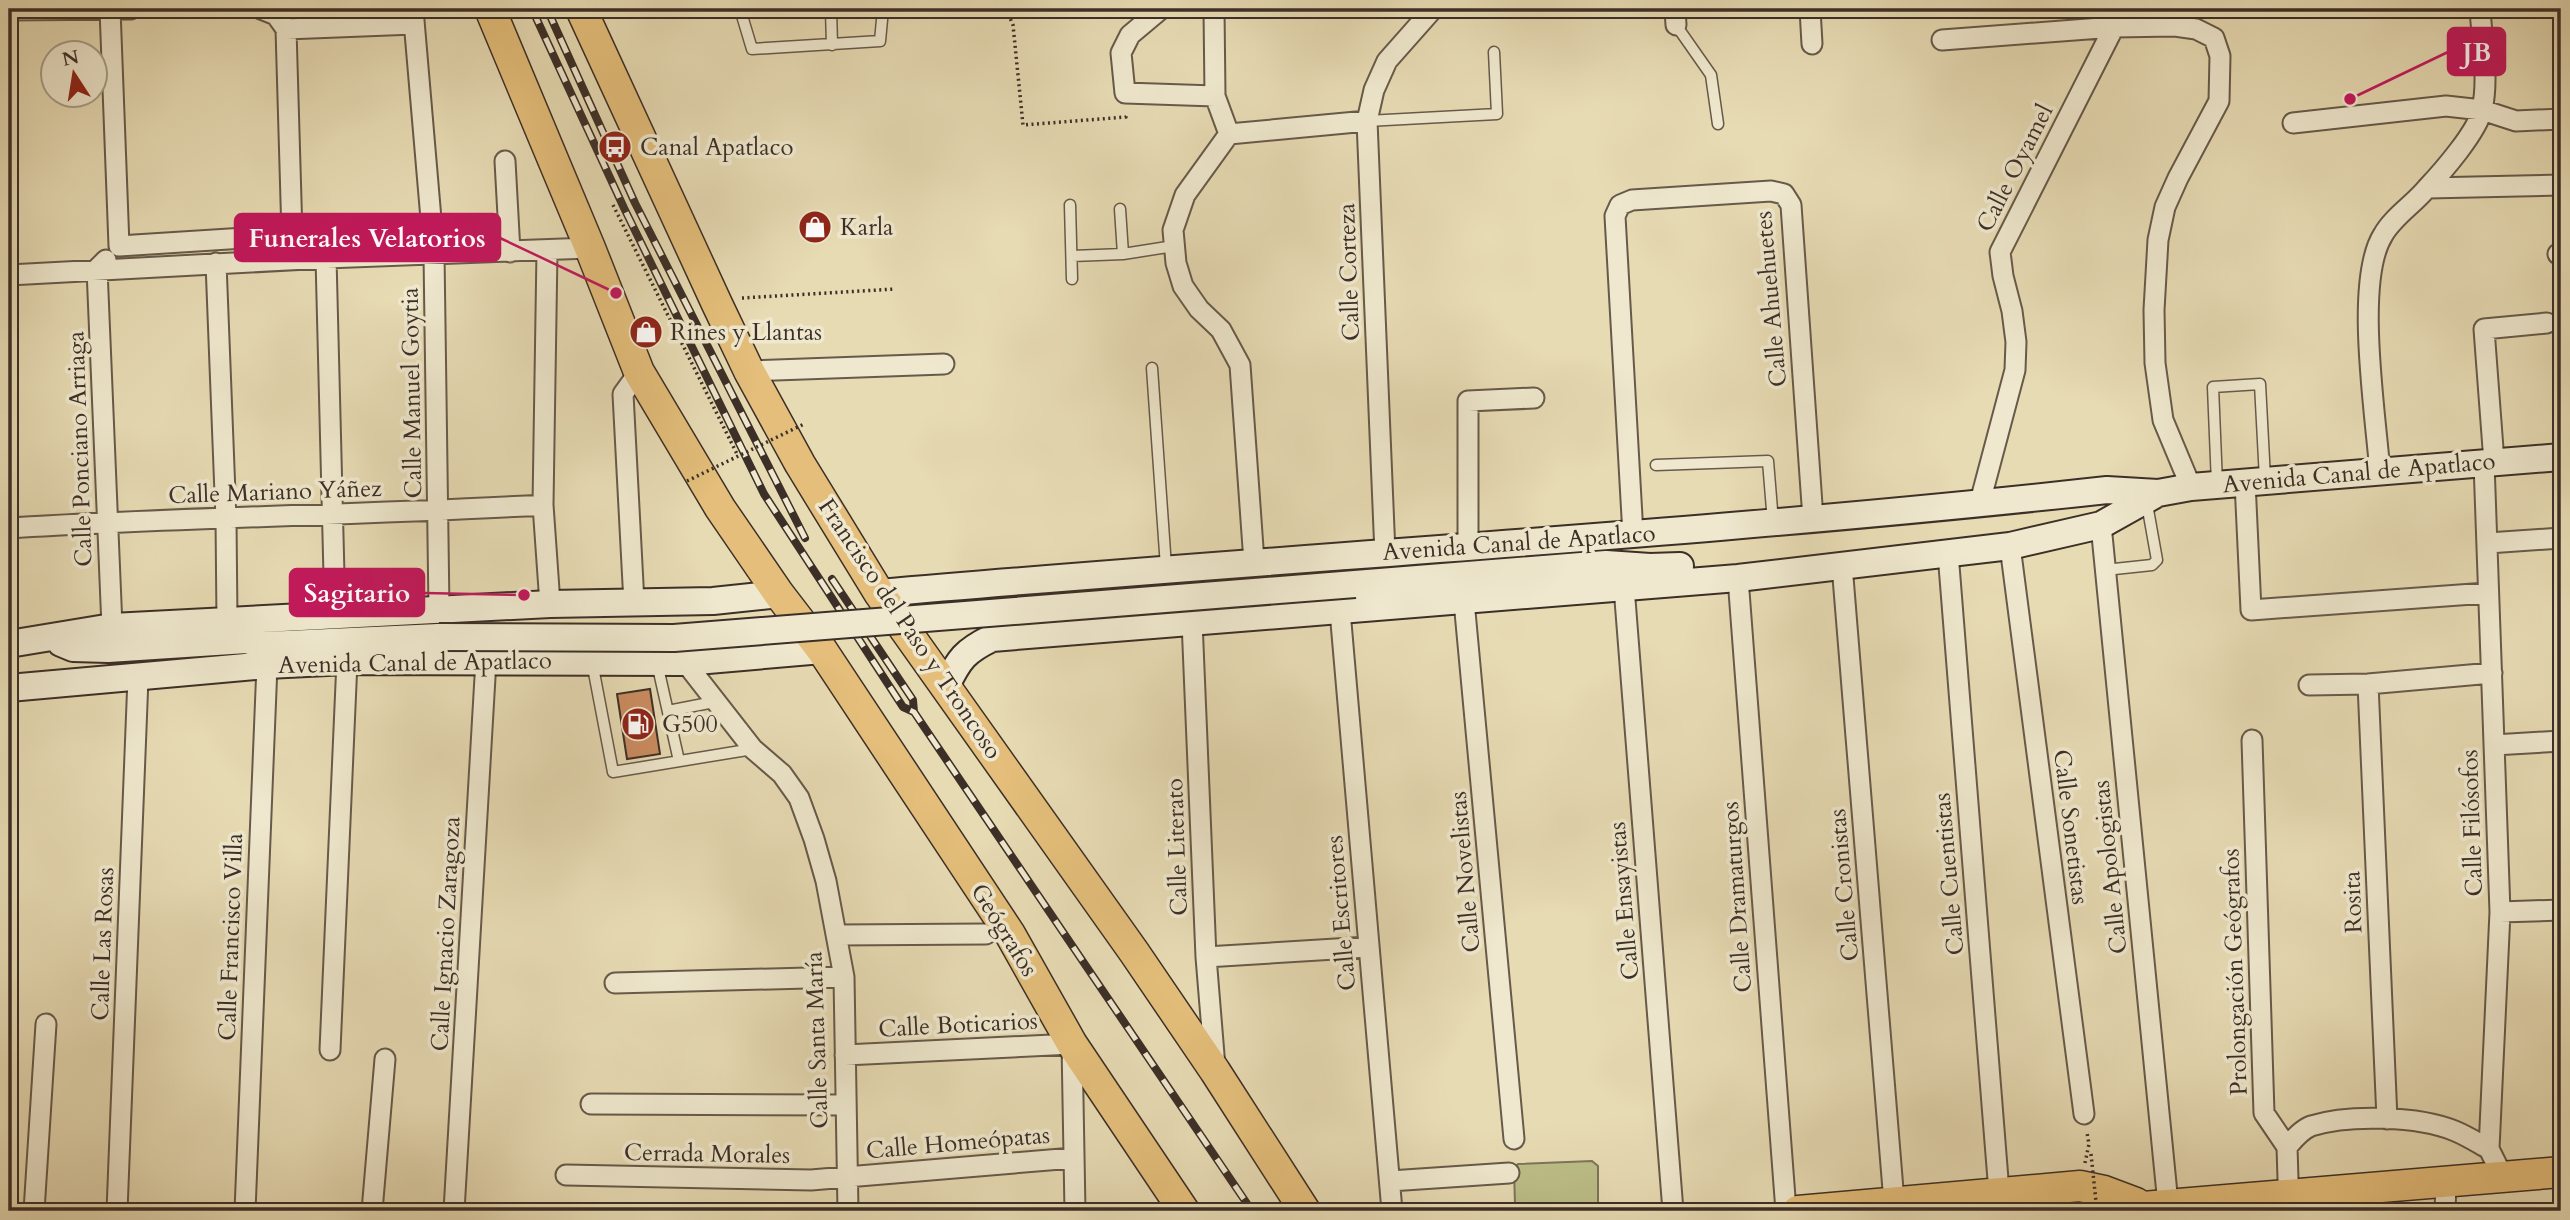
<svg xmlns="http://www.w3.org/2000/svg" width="2570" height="1220" viewBox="0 0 2570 1220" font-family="Cardo,serif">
  <rect width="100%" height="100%" fill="#e7dbb4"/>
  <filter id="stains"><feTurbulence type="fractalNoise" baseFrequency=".00286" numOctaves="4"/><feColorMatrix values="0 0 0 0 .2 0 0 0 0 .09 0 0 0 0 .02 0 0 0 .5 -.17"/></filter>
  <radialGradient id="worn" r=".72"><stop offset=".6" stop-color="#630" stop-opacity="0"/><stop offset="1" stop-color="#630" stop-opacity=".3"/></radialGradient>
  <path fill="#bcbe88" stroke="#7c7658" stroke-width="2" d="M 1592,1161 L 1598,1166 L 1598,1205 L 1520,1210 L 1515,1204 L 1514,1170 L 1518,1164 Z"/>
  <path fill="#cb8c61" stroke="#3c2f27" stroke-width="2" d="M 650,689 L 660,754 L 627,759 L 617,694 Z"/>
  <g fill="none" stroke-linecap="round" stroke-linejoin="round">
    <defs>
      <path id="lane" d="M 740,9 L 752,49 L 880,41 L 883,9
        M 831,9 L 832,45
        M 1676,25 L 1711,75 L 1718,124
        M 1367,121 L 1497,114 L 1494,52
        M 1070,205 L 1072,279
        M 1120,209 L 1123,254
        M 1072,256 L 1123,254 L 1174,246
        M 1152,368 L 1166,567
        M 1656,465 L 1768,461 L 1773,522
        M 2217,484 L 2213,387 L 2260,384 L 2265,479
        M 2105,570 L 2152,565 L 2157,560 L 2147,504
        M 592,662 L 613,772 L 753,749
        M 657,663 L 679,761
        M 668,711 L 714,702"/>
      <path id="street" d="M 110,9 L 119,246
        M 413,9 L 434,254 L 439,609
        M 1161,9 L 1130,35 L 1121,53 L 1125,93 L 1215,96
        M 1214,9 L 1215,96 L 1229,134
        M 1675,9 L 1676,25
        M 1810,9 L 1812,44
        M 9,10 L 131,9
        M 286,29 L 414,24
        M 1942,40 L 2114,27 L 2175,26 L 2196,29 L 2214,38 L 2220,56 L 2219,101 L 2178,178 L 2165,207 L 2158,240 L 2154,310 L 2155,363 L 2163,420 L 2191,487
        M 2293,123 L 2446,106 L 2482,110 L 2516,121 L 2561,119
        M 505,161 L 510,252
        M 2428,188 L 2561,185
        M 119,246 L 292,235 L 286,29 L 276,15 L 261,9
        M 547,251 L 543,505 L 550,604
        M 2558,254 L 2561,253
        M 326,258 L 335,615
        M 106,260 L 97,269 L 112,627
        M 216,263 L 226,519 L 227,621
        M 9,275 L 326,258 L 590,248
        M 749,371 L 944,364
        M 2494,462 L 2484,329 L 2547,323
        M 2484,463 L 2500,912 L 2489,1149 L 2503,1177
        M 2380,473 C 2376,416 2354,281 2383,235 C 2393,217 2414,204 2427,188 C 2443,171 2477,132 2482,110 C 2489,79 2482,41 2480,9
        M 2245,482 L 2251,610 L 2487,593
        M 1980,502 L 2015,370 L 2016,342 L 2012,311 L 2003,276 L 2000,252 L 2114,27
        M 2101,525 L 2168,1204
        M 9,528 C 187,517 365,515 543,505
        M 1633,535 L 1615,216 L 1620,205 L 1632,200 L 1771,191 L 1784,194 L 1791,205 L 1813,519
        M 2488,543 L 2561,538
        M 2010,546 L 2084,1114
        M 1468,548 L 1468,401 L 1534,398
        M 1948,553 L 1999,1192
        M 1385,554 L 1367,121 L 1374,90 L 1387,61 L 1433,9
        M 1254,562 L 1240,365 L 1221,330 L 1199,309 L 1183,286 L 1176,263 L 1173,230 L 1185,195 L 1229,134 L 1367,121
        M 1842,565 L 1894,1202
        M 1738,578 L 1786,1211
        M 1624,587 L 1673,1211
        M 1464,601 L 1514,1139
        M 634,603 L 623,394 L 639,372
        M 1340,611 L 1392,1211
        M 1192,621 L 1206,957 L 1215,1067
        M 685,662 L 753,749 L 782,774 L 799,798 L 814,839 L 826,881 L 844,977 L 848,1211
        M 2368,684 L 2387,1119
        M 2309,685 L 2368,684 L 2492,673
        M 2252,740 L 2264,1113 L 2287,1147 L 2289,1211
        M 2494,745 L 2561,741
        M 2500,912 L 2561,910
        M 837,935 L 986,934
        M 1206,957 L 1368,947
        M 615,983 L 844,977
        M 330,1050 L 347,661
        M 845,1055 L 1072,1044 L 1075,1211
        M 591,1104 L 846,1105
        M 2287,1147 C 2294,1139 2301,1130 2311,1126 C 2349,1114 2419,1116 2455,1131 C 2467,1136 2478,1143 2489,1149
        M 566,1175 L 811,1180 L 1073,1158
        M 1390,1181 L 1509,1173
        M 34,1211 L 46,1024
        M 117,1211 L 138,678
        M 245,1211 L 267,665
        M 372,1211 L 385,1059
        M 454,1211 L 486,660
        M 2445,1211 L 2446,1182"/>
      <path id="secondary" d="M 1355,584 L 1606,564 L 1650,567 L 1680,566
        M 879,593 C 1289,557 1699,535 2107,490 L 2158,493 L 2191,487 L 2561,457
        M 61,643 L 73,648 L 108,649 L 246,640 L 266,645 L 439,637
        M 9,644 L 112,627 L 550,604 L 713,601 L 779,594
        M 946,686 C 959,659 965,651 992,638 L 1738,578 L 2010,546 L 2101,525 L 2158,493
        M 9,688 L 267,665 L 347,661 L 685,662 L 822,650"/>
      <path id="primary" d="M 490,9 L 590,248 L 639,372 L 720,508 L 779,594 L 822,650 L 1010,934 L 1072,1044 L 1184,1211
        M 581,9 L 717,304 L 749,371 L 800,464 L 879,593 L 1134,952 L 1215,1071 L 1305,1211
        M 1798,1211 L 2080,1186 L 2104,1191 L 2136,1203
        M 2095,1211 L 2561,1172"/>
    </defs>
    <use href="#lane" stroke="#675a4a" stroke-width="13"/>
    <use href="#street" stroke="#675a4a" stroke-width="23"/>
    <use href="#secondary" stroke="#3c2f27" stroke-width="30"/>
    <use href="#primary" stroke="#3c2f27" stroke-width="33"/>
    <path stroke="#3c2f27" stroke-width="3.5" stroke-dasharray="2 3.5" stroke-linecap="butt" d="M 1006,9 L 1013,25 L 1023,125 L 1126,117 L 1126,113
      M 613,205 L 738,456
      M 742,298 L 895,289
      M 2085,1163 L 2089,1144 L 2087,1133"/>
    <use href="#lane" stroke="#efe8ce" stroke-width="10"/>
    <use href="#street" stroke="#efe8ce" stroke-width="19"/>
    <use href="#secondary" stroke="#efe8ce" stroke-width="26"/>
    <use href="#primary" stroke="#e4be7a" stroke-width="30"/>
    <defs>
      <path id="rail" d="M 532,9 L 624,208 L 764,494 L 903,707 L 914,712 L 1252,1211
        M 547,9 L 635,203 L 805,538
        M 832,579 L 913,700 L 914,712"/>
    </defs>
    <use href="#rail" stroke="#3c2f27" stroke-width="8"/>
    <use href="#rail" stroke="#efe8ce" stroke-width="5" stroke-dasharray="16" stroke-linecap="butt"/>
    <defs>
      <path id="secondary-bridge" d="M 439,637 L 674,638 L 1355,584"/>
    </defs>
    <use href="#secondary-bridge" stroke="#3c2f27" stroke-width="30" stroke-linecap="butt"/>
    <path stroke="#3c2f27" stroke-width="3.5" stroke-dasharray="2 3.5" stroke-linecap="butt" d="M 687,481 L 804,424
      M 2091,1154 L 2097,1211"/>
    <use href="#secondary-bridge" stroke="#efe8ce" stroke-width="26"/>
  </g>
  <defs>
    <symbol id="bus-disc" viewBox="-11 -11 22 22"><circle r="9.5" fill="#8f2418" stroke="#efe8ce"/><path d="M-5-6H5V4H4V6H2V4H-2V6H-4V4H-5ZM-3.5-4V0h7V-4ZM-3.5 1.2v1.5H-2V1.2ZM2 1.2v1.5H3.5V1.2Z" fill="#fff"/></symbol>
    <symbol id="shop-disc" viewBox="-11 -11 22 22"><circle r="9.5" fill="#8f2418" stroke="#efe8ce"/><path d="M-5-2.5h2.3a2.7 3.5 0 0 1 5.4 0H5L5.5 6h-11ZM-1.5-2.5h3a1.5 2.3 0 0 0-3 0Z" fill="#fff"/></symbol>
    <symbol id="fuel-disc" viewBox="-11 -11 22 22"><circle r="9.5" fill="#8f2418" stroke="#efe8ce"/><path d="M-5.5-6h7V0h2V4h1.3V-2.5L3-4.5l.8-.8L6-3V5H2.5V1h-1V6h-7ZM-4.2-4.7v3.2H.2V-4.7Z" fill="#fff"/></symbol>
  </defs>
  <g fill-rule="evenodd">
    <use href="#bus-disc" x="596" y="128" width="38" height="38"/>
    <use href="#shop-disc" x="796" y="208" width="38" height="38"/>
    <use href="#shop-disc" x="627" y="313" width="38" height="38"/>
    <use href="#fuel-disc" x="619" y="705" width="38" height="38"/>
  </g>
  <g text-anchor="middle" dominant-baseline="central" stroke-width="7" stroke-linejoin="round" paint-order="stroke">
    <g font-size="24" fill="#3c2f27" stroke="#efe8ce" text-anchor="start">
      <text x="640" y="147">Canal Apatlaco</text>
      <text x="840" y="227">Karla</text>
      <text x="670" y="332">Rines y Llantas</text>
      <text x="662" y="724">G500</text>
    </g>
    <g font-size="24" fill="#3c2f27" stroke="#efe8ce">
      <text transform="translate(2015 168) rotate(-63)">Calle Oyamel</text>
      <text transform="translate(1349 272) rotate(-92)">Calle Corteza</text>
      <text transform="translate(1771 299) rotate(-95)">Calle Ahuehuetes</text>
      <text transform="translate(412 393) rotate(-91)">Calle Manuel Goytia</text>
      <text transform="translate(80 449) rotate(-92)">Calle Ponciano Arriaga</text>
      <text transform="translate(2359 473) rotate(-5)">Avenida Canal de Apatlaco</text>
      <text transform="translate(275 492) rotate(-2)">Calle Mariano Yáñez</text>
      <text transform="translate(1519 543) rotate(-4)">Avenida Canal de Apatlaco</text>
      <text transform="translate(910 629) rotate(56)">Francisco del Paso y Troncoso</text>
      <text transform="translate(415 663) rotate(-1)">Avenida Canal de Apatlaco</text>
      <text transform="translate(2472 823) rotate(-92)">Calle Filósofos</text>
      <text transform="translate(2071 827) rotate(83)">Calle Sonetistas</text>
      <text transform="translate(1177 847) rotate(-92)">Calle Literato</text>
      <text transform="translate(2110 867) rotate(-96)">Calle Apologistas</text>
      <text transform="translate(1465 872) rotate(-95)">Calle Novelistas</text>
      <text transform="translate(1949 874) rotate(-95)">Calle Cuentistas</text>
      <text transform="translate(1844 885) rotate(-95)">Calle Cronistas</text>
      <text transform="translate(1737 897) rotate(-94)">Calle Dramaturgos</text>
      <text transform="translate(1624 901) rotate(-95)">Calle Ensayistas</text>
      <text transform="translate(2353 902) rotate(-92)">Rosita</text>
      <text transform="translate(1341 913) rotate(-95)">Calle Escritores</text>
      <text transform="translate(1004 930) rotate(58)">Geógrafos</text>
      <text transform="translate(446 934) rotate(-87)">Calle Ignacio Zaragoza</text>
      <text transform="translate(231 937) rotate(-88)">Calle Francisco Villa</text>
      <text transform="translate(103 944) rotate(-88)">Calle Las Rosas</text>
      <text transform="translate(2235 972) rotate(-92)">Prolongación Geógrafos</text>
      <text transform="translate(958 1025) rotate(-3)">Calle Boticarios</text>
      <text transform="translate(817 1040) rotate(-92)">Calle Santa María</text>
      <text transform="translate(958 1143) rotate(-5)">Calle Homeópatas</text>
      <text transform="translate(707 1154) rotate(1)">Cerrada Morales</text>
    </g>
  </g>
  <path fill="none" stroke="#c2185b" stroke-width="2.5" d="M2350 99L2448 52M616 293L500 238M524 595L424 593"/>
  <g fill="#c2185b" stroke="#efe8ce" stroke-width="2.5">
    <circle cx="2350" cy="99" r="7"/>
    <circle cx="616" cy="293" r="7"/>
    <circle cx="524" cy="595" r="7"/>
  </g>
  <g fill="#c2185b" stroke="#c2185b" stroke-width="2.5">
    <rect x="2448" y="28" width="57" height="47" rx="7"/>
    <rect x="235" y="214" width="265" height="47" rx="7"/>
    <rect x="290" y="569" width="134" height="47" rx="7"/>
  </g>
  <g font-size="26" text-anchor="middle" font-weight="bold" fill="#fff">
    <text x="2477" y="61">JB</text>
    <text x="367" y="247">Funerales Velatorios</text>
    <text x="357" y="602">Sagitario</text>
  </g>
  <rect width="2570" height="1220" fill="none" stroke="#e7dbb4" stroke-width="35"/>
  <rect x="10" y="10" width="2549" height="1199" fill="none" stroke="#3c2f27" stroke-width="3.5"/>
  <rect x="18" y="18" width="2535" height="1185" fill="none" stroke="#3c2f27" stroke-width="2"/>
  <g transform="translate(74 74) rotate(348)"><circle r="33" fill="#efe8ce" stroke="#a79e8b" stroke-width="2"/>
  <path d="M0-5L12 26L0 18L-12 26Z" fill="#8f2418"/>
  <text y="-10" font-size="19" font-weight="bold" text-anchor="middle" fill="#3c2f27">N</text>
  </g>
  <rect width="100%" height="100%" filter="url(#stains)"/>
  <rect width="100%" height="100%" fill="url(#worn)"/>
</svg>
